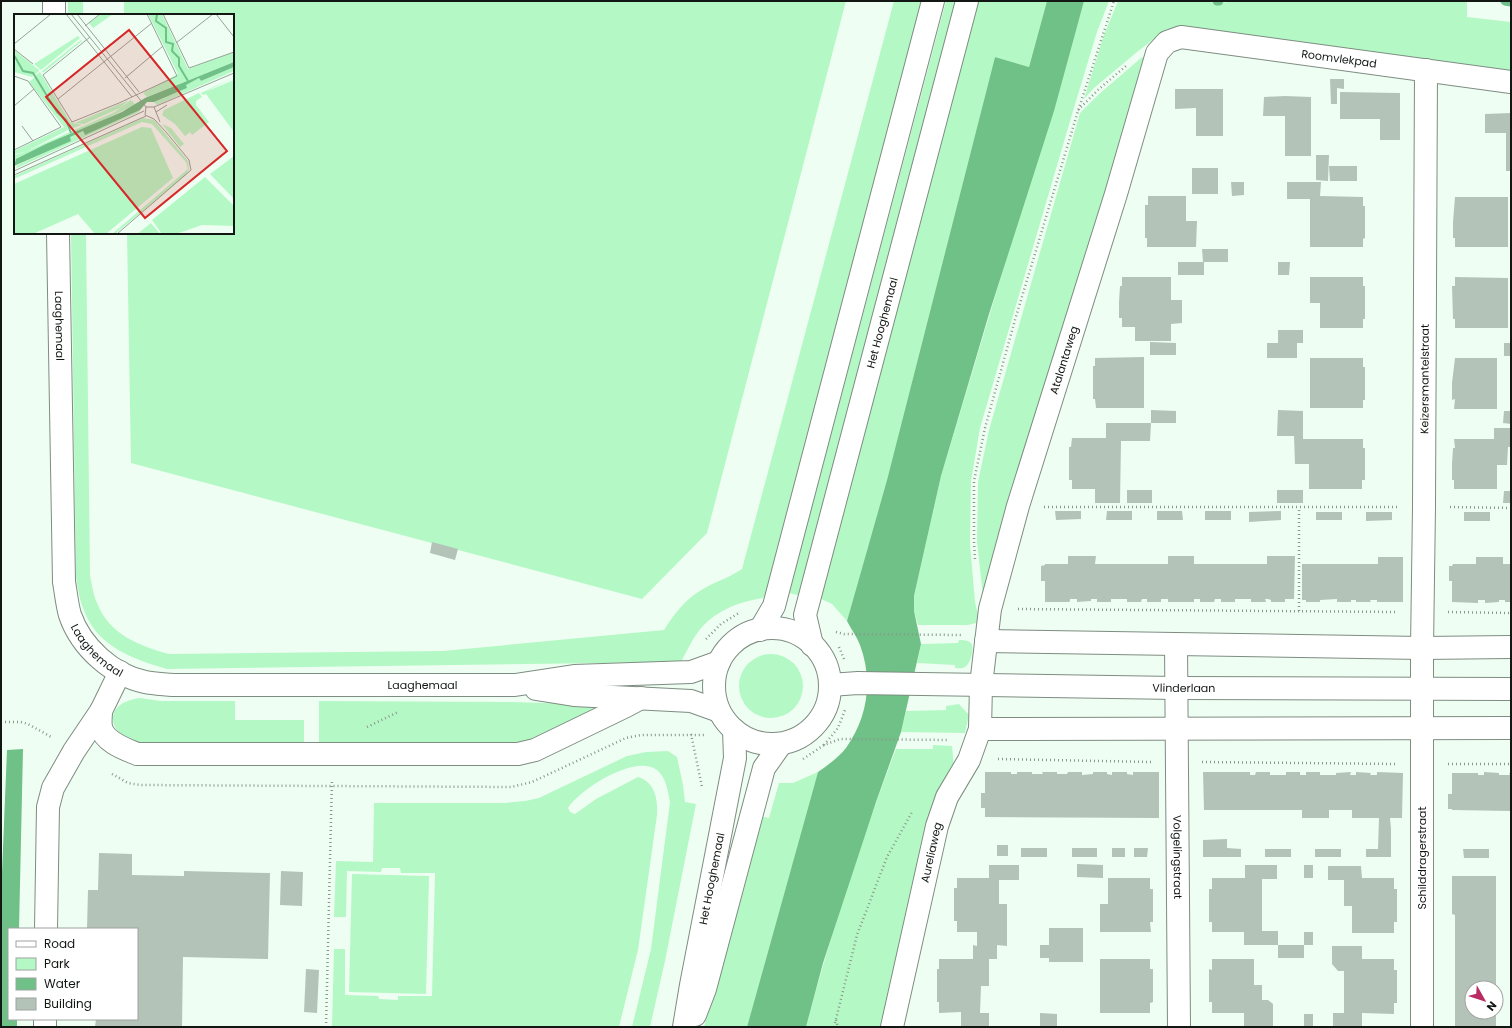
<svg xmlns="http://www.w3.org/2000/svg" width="1512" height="1028" viewBox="0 0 1512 1028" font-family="Poppins,sans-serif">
  <rect width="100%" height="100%" fill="#effef2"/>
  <path fill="#b4f9c5" d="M 68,1 L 83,1 L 83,15 L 68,15 Z
    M 124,1 L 846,1 L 707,533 L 642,599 L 131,463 L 127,233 L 233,233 L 233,15 L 124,15 Z
    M 894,1 L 923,1 L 768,590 L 763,598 C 741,601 717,610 702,627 C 693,637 687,651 681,662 L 167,669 C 132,659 96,646 83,608 C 79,598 78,587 76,578 L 71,233 L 86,233 L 90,576 C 92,584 93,594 97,603 C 109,634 139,646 169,654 L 443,651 L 664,630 C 675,613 685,599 703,589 C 716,581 729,578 742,569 Z
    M 946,1 L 959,1 L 802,596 L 789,593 Z
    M 976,1 L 1047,1 L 1029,67 L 995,57 L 887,480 L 847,621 L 832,604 L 819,598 Z
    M 1084,1 L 1109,1 L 1097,32 L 1073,111 L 980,428 L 971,481 L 970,543 L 975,602 L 978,615 L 976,623 L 968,625 L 918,625 L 914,611 L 914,596 L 941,476 Z
    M 1118,1 L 1206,1 L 1217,4 L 1233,1 L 1467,1 L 1467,17 L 1511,22 L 1511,72 L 1179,27 L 1167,29 L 1137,52 L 1094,88 L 1084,99 L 1104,35 Z
    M 1147,55 L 983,596 L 977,542 L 978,482 L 989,430 L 1080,113 L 1098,95 L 1141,58 Z
    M 959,640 C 963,640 968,640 971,643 C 975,649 970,664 965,667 C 962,669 958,668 955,668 L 955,665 L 917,663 L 921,644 L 958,643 Z
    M739 686a32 32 0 1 1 64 0a32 32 0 1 1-64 0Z
    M 140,698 L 161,701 L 235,701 L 235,720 L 304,720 L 304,743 L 143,744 C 107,738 100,703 140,698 Z
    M 319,701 L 513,702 L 606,705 L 606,707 L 522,744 L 319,744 Z
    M 959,704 L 969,715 L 965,733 L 901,732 L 906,711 L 946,710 L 946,706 Z
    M 933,745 L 952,746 L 954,767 L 886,1027 L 806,1027 C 831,933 861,840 896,749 L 933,749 Z
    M 668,751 L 677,757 L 683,785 L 685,802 L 696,804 L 665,961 L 650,1027 L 632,1027 L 651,949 L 670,802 C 668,793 667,781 660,773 C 641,750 581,788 568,808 L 570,812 L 575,814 L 596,799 L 638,777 C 655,782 658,799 657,815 L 638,950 L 619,1027 L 332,1027 L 334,949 L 345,949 L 345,995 L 378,996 L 379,999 L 398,1000 L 398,996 L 432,996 L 435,873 L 401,873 L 400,868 L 382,868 L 381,872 L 347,871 L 346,917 L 334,917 L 336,861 L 373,862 L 374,803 L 504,803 L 525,801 L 539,798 L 627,756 L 646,752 Z
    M 818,772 L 747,1027 L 704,1027 L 759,816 L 769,818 L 779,783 L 793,783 Z
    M 352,874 L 429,876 L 426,994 L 349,992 Z"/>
  <path fill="#6fc187" d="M 1047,1 L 1084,1 L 1054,111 L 989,314 L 941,476 L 914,596 L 914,611 L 921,644 L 901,732 L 876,802 L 823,963 L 806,1027 L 747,1027 L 818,772 C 828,765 839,757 846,748 C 868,717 873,680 860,645 C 857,637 851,629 847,621 L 887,480 L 995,57 L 1029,67 Z
    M 23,749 L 19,929 L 9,929 L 9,1019 L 17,1019 L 17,1027 L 1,1027 L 1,897 L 7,750 Z"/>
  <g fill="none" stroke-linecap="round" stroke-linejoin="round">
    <path stroke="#6fc187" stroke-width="9" d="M 1217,1 L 1219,1
      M 1505,1 L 1511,2"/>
  </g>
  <path fill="#b4c3b7" d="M 1330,79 L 1344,79 L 1344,89 L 1337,88 L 1337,104 L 1331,104 Z
    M 1175,89 L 1223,89 L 1223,136 L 1196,136 L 1196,108 L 1175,109 Z
    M 1340,92 L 1400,93 L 1400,140 L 1380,140 L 1380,119 L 1340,119 Z
    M 1285,96 L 1311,97 L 1311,156 L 1285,156 L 1285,116 L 1263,116 L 1264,97 Z
    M 1511,113 L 1511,171 L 1506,171 L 1506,133 L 1485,133 L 1485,114 Z
    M 1316,155 L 1329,155 L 1328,181 L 1316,180 Z
    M 1329,166 L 1357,166 L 1357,181 L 1330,181 Z
    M 1192,168 L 1218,168 L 1218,194 L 1192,194 Z
    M 1231,182 L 1244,182 L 1244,195 L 1232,196 Z
    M 1287,182 L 1321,182 L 1320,196 L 1363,197 L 1363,206 L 1365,206 L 1365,238 L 1363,239 L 1363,247 L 1310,247 L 1310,199 L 1287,199 Z
    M 1148,196 L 1186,196 L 1186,221 L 1197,221 L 1196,247 L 1147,247 L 1147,238 L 1145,238 L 1145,205 L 1148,205 Z
    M 1455,197 L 1508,197 L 1508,247 L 1455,247 L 1455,238 L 1453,238 L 1453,222 Z
    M 1202,249 L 1228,249 L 1228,262 L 1203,262 Z
    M 1178,262 L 1204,262 L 1204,275 L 1178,275 Z
    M 1278,262 L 1290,262 L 1289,275 L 1278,275 Z
    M 1122,277 L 1171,277 L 1171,300 L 1182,300 L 1182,323 L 1171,324 L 1171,341 L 1135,341 L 1135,327 L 1122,327 L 1122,318 L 1119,318 L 1119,302 L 1120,286 L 1122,286 Z
    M 1310,277 L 1363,277 L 1363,286 L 1365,286 L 1365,319 L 1363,319 L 1363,328 L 1320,328 L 1320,303 L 1310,303 Z
    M 1455,277 L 1508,278 L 1508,328 L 1455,328 L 1455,319 L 1453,319 L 1452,286 L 1455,286 Z
    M 1278,330 L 1303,330 L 1303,343 L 1297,343 L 1297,358 L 1267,358 L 1267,343 L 1278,343 Z
    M 1150,342 L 1176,343 L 1176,355 L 1150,355 Z
    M 1504,343 L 1511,343 L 1511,356 L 1504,356 Z
    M 1144,357 L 1144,408 L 1096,408 L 1095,399 L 1093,399 L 1093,366 L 1095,366 L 1095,358 Z
    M 1310,358 L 1363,358 L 1363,367 L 1365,367 L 1365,400 L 1363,400 L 1363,408 L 1310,408 Z
    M 1455,358 L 1497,358 L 1497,409 L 1454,409 L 1455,399 L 1452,400 L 1452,383 Z
    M 1151,410 L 1176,411 L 1176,423 L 1151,423 Z
    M 1278,410 L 1303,411 L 1303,439 L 1363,439 L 1363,448 L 1365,448 L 1365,480 L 1362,480 L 1362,489 L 1309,489 L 1309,464 L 1295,464 L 1294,436 L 1277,436 Z
    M 1504,411 L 1511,411 L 1511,424 L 1503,423 Z
    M 1106,423 L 1151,423 L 1150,441 L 1121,441 L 1120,503 L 1095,503 L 1095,489 L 1072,489 L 1072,480 L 1069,480 L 1069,447 L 1071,447 L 1072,438 L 1106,438 Z
    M 1494,428 L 1511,428 L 1511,447 L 1508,447 L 1507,465 L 1497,465 L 1497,489 L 1454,489 L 1454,480 L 1452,480 L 1452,464 L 1453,448 L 1455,448 L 1454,439 L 1494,439 Z
    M 1127,490 L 1152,490 L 1152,503 L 1127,503 Z
    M 1277,490 L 1303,490 L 1303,503 L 1277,503 Z
    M 1504,491 L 1511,491 L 1511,503 L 1503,503 Z
    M 1055,511 L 1081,511 L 1081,519 L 1056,520 Z
    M 1107,511 L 1132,511 L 1132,520 L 1106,520 Z
    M 1157,511 L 1182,511 L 1183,520 L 1157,520 Z
    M 1205,511 L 1231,511 L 1231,520 L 1205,520 Z
    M 1281,511 L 1281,520 L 1249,522 L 1249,512 Z
    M 1316,512 L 1342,512 L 1342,520 L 1316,520 Z
    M 1366,512 L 1392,512 L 1392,520 L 1366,521 Z
    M 1464,512 L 1490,512 L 1490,521 L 1464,521 Z
    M 432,542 L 458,549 L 455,560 L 430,553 Z
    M 1068,556 L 1096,556 L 1095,564 L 1168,564 L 1168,556 L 1194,556 L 1194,564 L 1267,564 L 1267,556 L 1295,556 L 1294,599 L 1285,599 L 1285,602 L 1271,602 L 1271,600 L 1268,599 L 1265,599 L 1266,602 L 1251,602 L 1251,599 L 1235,599 L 1235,602 L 1221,602 L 1221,599 L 1215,599 L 1214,602 L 1200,602 L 1200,599 L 1194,599 L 1194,602 L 1168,602 L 1168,599 L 1161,599 L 1161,602 L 1147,602 L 1147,599 L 1142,599 L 1141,602 L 1127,602 L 1127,599 L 1111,599 L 1111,602 L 1097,602 L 1097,599 L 1091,599 L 1091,601 L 1077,602 L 1077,599 L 1070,599 L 1070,601 L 1069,602 L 1045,602 L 1045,581 L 1041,581 L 1041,566 L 1045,565 L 1045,564 L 1068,564 Z
    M 1378,557 L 1403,557 L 1403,602 L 1377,602 L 1377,600 L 1370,600 L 1371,602 L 1356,602 L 1356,600 L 1351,600 L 1351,602 L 1337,602 L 1337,599 L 1320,600 L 1320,602 L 1306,602 L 1306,600 L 1302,600 L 1302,564 L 1378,564 Z
    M 1476,557 L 1503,557 L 1503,564 L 1511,564 L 1511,602 L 1505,602 L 1505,600 L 1499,600 L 1499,602 L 1485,603 L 1485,600 L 1478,600 L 1478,603 L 1452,602 L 1452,581 L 1449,581 L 1449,566 L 1452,566 L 1453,564 L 1476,564 Z
    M 985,772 L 1011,772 L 1011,774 L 1017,774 L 1017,772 L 1032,772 L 1032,774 L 1043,774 L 1042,772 L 1057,772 L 1057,774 L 1067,774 L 1068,772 L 1082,772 L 1082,775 L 1093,774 L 1093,772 L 1107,772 L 1107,774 L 1112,775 L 1112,772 L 1127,772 L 1127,774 L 1133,775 L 1133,772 L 1159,772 L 1159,818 L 985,817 L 985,808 L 981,808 L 981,793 L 985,793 Z
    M 1203,772 L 1250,772 L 1250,775 L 1255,775 L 1256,772 L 1270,772 L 1270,775 L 1286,775 L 1286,772 L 1300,772 L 1300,775 L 1306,775 L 1306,772 L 1320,772 L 1320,775 L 1336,775 L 1336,773 L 1351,772 L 1350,775 L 1356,775 L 1356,772 L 1371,773 L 1370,775 L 1377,775 L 1377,772 L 1403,773 L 1402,818 L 1390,818 L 1391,829 L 1391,857 L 1366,857 L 1366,849 L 1378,849 L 1379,818 L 1352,818 L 1352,810 L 1329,810 L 1329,818 L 1302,818 L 1302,810 L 1204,810 Z
    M 1484,772 L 1499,773 L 1499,775 L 1510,775 L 1509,773 L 1511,773 L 1511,811 L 1452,810 L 1452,809 L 1448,809 L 1448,794 L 1452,794 L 1452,773 L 1478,773 L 1478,775 L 1484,775 Z
    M 1227,839 L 1227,848 L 1241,849 L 1241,857 L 1203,857 L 1203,840 Z
    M 997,845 L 1008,845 L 1008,856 L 997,856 Z
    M 1021,848 L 1047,848 L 1047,857 L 1021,857 Z
    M 1072,848 L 1097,848 L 1097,857 L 1072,857 Z
    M 1112,848 L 1125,848 L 1125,857 L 1112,857 Z
    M 1134,848 L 1148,848 L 1147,857 L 1134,857 Z
    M 1265,849 L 1291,849 L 1291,857 L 1265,857 Z
    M 1315,849 L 1341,849 L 1341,857 L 1315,857 Z
    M 1463,849 L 1489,849 L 1489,858 L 1464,858 Z
    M 99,853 L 132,854 L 132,875 L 184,876 L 184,871 L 270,873 L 268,959 L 183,957 L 182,1027 L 95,1027 L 96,1019 L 137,1019 L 137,929 L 87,929 L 88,890 L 98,890 Z
    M 1077,864 L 1103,865 L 1103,878 L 1077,877 Z
    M 989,865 L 1019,865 L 1019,880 L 999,880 L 999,904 L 1007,904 L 1007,946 L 997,945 L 997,959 L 989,959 L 989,986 L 981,986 L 980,1013 L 989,1013 L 989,1027 L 961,1026 L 961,1012 L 939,1013 L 939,1002 L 937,1002 L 937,969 L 939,969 L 939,959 L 973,959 L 973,945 L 977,946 L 977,932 L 957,932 L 957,921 L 954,921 L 954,888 L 957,888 L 957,878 L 989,878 Z
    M 1245,865 L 1277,865 L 1277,879 L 1262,879 L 1262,931 L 1278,931 L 1278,945 L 1244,945 L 1244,932 L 1212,932 L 1212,922 L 1209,922 L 1209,889 L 1212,889 L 1212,878 L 1245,878 Z
    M 1304,865 L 1313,865 L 1313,878 L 1304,878 Z
    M 1328,866 L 1361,866 L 1362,878 L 1394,878 L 1394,889 L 1397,889 L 1397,922 L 1394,922 L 1394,933 L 1352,933 L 1352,906 L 1344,906 L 1344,880 L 1328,880 Z
    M 281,871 L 303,872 L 302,906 L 280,905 Z
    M 1452,876 L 1496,876 L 1496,988 L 1472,988 L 1472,1012 L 1496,1012 L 1496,1027 L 1455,1027 L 1455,915 L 1452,914 Z
    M 1108,878 L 1150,878 L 1150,889 L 1153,889 L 1153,922 L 1150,922 L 1151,932 L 1100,932 L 1100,904 L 1108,904 Z
    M 1049,928 L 1083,928 L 1083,962 L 1049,962 L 1049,958 L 1040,958 L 1040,945 L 1049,945 Z
    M 1304,932 L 1313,932 L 1313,945 L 1304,945 L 1304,958 L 1278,958 L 1278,945 L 1304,945 Z
    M 1332,946 L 1362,946 L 1362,959 L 1394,959 L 1394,970 L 1397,970 L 1397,1003 L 1394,1003 L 1394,1014 L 1362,1013 L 1362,1027 L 1333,1027 L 1333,1013 L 1344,1013 L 1344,971 L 1338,971 L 1332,964 Z
    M 1100,959 L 1150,959 L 1150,969 L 1153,969 L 1153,1002 L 1150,1003 L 1150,1013 L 1100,1013 Z
    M 1212,959 L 1254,959 L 1254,985 L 1262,985 L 1262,1000 L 1268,1000 L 1273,1004 L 1273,1027 L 1244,1027 L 1244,1013 L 1212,1013 L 1212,1002 L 1209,1002 L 1209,969 L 1212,970 Z
    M 306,969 L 319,970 L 317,1013 L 304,1012 Z
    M 1040,1013 L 1057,1014 L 1057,1027 L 1040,1026 Z
    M 1304,1014 L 1313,1014 L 1313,1027 L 1304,1027 Z"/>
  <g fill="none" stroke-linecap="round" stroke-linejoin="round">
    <defs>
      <g id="minor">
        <path d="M 54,1 L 54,15"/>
        <path id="s1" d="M 58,233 L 64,582 C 66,593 67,605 70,615 C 81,647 112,675 145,682 C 154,684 164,684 173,685 L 515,685 L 574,676 L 691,672 L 719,662"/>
        <circle cx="772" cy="686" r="58"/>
        <path d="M 760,630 L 774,606 L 933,1"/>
        <path d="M 986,641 L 1422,648 L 1511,647"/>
        <path id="s2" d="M 1176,644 L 1179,1027"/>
        <path id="s3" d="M 812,645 L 805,615 L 967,1"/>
        <path id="s4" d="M 830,685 L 858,683 L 1176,688 L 1511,689"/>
        <path d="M 536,689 L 574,695 L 691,701 L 719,711"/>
        <path d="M 101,711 C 101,716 100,722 101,727 C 104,742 125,749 137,754 L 518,754 L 535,750 L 626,706 L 641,698"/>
        <path d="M 980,729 L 1511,728"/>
        <path d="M 46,929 L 48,807 L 53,788 L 74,751 L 101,711 L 120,672"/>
        <path d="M 695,1015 L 705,989 L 764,768 L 781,744"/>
        <path d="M 45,1027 L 45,1019"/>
        <path id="s5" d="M 684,1027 L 691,985 L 735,758 L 734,730"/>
        <path id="s6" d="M 892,1027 L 937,826 L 947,797 L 969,760 L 980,729 L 981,685 L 990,609 L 1018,506 L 1116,194 L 1157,53 L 1167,42 L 1181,37 L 1511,82"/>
        <path id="s7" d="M 1422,1027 L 1422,648 L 1424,507 L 1426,70"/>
      </g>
    </defs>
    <use href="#minor" stroke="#7e8c81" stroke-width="24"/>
    <path stroke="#8b968d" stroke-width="2.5" stroke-dasharray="1 3" stroke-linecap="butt" d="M 1078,110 L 1099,89 L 1126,66
      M 1044,507 L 1399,507
      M 1450,507 L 1511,508
      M 975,559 L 974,542 L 974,481 L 985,428 L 1015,320 L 1078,111 L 1114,1
      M 1018,609 L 1397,612
      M 1299,611 L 1299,508
      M 1448,612 L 1511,613
      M 836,632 L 844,634 L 961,635
      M 706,639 L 721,624 L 739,613
      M 839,647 L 844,659
      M 1,722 L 21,722 L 28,724 L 53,738
      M 367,727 L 398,712
      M 691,734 L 702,787
      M 824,745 L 838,728 L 845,710
      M 803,759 L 824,745 L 840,739 L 949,740
      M 998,759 L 1151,762
      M 1202,762 L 1397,764
      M 1448,764 L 1511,764
      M 112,774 L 128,783 L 140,785 L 511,787 L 532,782 L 626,738 L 641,735 L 706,735
      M 836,1020 L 838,1027
      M 326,1027 L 332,779
      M 834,1027 L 857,935 L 887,857 L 912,812"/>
    <use href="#minor" stroke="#fff" stroke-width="22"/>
  </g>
  <g text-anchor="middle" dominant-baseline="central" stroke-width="3.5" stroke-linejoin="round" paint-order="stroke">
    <g font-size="11" fill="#121713" stroke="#fff">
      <text stroke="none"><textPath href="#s6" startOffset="1203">Roomvlekpad</textPath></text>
      <text stroke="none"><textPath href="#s3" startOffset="333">Het Hooghemaal</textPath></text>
      <text stroke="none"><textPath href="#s1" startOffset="93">Laaghemaal</textPath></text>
      <text stroke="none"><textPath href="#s6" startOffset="693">Atalantaweg</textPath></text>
      <text stroke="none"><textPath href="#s7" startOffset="648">Keizersmantelstraat</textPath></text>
      <text stroke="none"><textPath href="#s1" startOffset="428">Laaghemaal</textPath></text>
      <text stroke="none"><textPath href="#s1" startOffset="765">Laaghemaal</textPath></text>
      <text stroke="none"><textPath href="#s4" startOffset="354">Vlinderlaan</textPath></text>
      <text stroke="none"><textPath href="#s6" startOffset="179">Aureliaweg</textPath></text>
      <text stroke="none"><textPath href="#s2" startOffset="213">Volgelingstraat</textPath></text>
      <text transform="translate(1422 858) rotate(-90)">Schilddragerstraat</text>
      <text stroke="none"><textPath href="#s5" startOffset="151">Het Hooghemaal</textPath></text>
    </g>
  </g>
  <g transform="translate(14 14)">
    <rect width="220" height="220" fill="#effef2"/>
    <path d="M 87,0 L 99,0 L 79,14 L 75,9 ZM 134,0 L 148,0 L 174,55 L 220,38 L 220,48 L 133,83 L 129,79 L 164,60 ZM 64,22 L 66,24 L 27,56 L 20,50 ZM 67,26 L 68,27 L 29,59 L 28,57 ZM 0,36 L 25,56 L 25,57 L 18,63 L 0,58 L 2,42 ZM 220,53 L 220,57 L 143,91 L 140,88 L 173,74 L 171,71 L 185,64 L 187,67 ZM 26,58 L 56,108 L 68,111 L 56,115 L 52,107 L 54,116 L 11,138 L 0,140 L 0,137 L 50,113 L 15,68 L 21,63 L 35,87 L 37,85 L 21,62 ZM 220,63 L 191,78 L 220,66 L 220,118 L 192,80 L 189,81 L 187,79 ZM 185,79 L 188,83 L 182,87 L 182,91 L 195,108 L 178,121 L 176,118 L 171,122 L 161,110 L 148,101 L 150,96 ZM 115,86 L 106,94 L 70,110 L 61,109 ZM 117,86 L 121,90 L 119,92 L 0,147 L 0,141 L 11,138 L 101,98 ZM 126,96 L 125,98 L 3,154 L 2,152 L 57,126 L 55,123 L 69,117 L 70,120 ZM 129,104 L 140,106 L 174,147 L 175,155 L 172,161 L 101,220 L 98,220 L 174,155 L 172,148 L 138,110 L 128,108 L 0,165 L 0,162 ZM 148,110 L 157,114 L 170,130 L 166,133 ZM 128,113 L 137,114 L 159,164 L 92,220 L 81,220 L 64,200 L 19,220 L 0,220 L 0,170 ZM 220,142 L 220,185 L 196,160 ZM 191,163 L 220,192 L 220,212 L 188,211 L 162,220 L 148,220 L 138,206 ZM 137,209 L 146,220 L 123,220 Z" fill="#b4f9c5"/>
    <path d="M 220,48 L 220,53 L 187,67 L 185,64 L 172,71 L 173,74 L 140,88 L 133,88 L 126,96 L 71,121 L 69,117 L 56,123 L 57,127 L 0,152 L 2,145 L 32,130 L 108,98 L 131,84 Z" fill="#6fc187"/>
    <path fill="none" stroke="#6fc187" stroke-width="2" d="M 143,0 L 142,7 L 152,14 L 152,28 L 159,30 L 158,37 L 165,44 L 165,52 L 174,67M 0,41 L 9,57 L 19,59 L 43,98 L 52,106 L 57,119"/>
    <path fill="none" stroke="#97a299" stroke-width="1" d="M 52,0 L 118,83M 57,0 L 132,93M 63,0 L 125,78M 149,0 L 175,54 L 220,38M 202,0 L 220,23M 71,12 L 86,0M 76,23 L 29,61 L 58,108 L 105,89 L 163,62 L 133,0M 162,29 L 199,0M 0,30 L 37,0M 0,35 L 19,50M 0,62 L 14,67 L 47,113 L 0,136M 111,64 L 149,32M 44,85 L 138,9M 0,92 L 20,75M 132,93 L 140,93 L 146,108M 140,93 L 220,59M 142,98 L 153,91M 8,112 L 19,127M 0,157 L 130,97M 0,161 L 132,102M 103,220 L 177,156 L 175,146 L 152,118 L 140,105 L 131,101 L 132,93"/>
    <path fill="#d62828" fill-opacity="0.15" stroke="#d62828" stroke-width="2" d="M 115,16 L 213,137 L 131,204 L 32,83 Z"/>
    <rect width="220" height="220" fill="none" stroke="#121713" stroke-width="2"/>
  </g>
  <rect width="1512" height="1028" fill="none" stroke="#121713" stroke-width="4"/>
  <rect x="8" y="928" width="130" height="92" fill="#ffffff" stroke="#a0a2a1"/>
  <rect x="16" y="941" width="20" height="6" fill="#ffffff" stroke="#a0a2a1"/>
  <text x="44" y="948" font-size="12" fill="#121713">Road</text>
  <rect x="16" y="958" width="20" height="12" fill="#b4f9c5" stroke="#a0a2a1"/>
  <text x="44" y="968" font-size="12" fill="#121713">Park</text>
  <rect x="16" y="978" width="20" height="12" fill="#6fc187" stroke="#a0a2a1"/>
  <text x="44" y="988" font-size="12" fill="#121713">Water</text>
  <rect x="16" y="998" width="20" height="12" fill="#b4c3b7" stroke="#a0a2a1"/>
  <text x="44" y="1008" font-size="12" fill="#121713">Building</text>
  <g transform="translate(1484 1000) rotate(129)"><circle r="19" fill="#ffffff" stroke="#a0a2a1"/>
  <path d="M0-3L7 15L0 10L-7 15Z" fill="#b82c63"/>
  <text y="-6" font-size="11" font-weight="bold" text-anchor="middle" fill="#121713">N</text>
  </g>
</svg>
